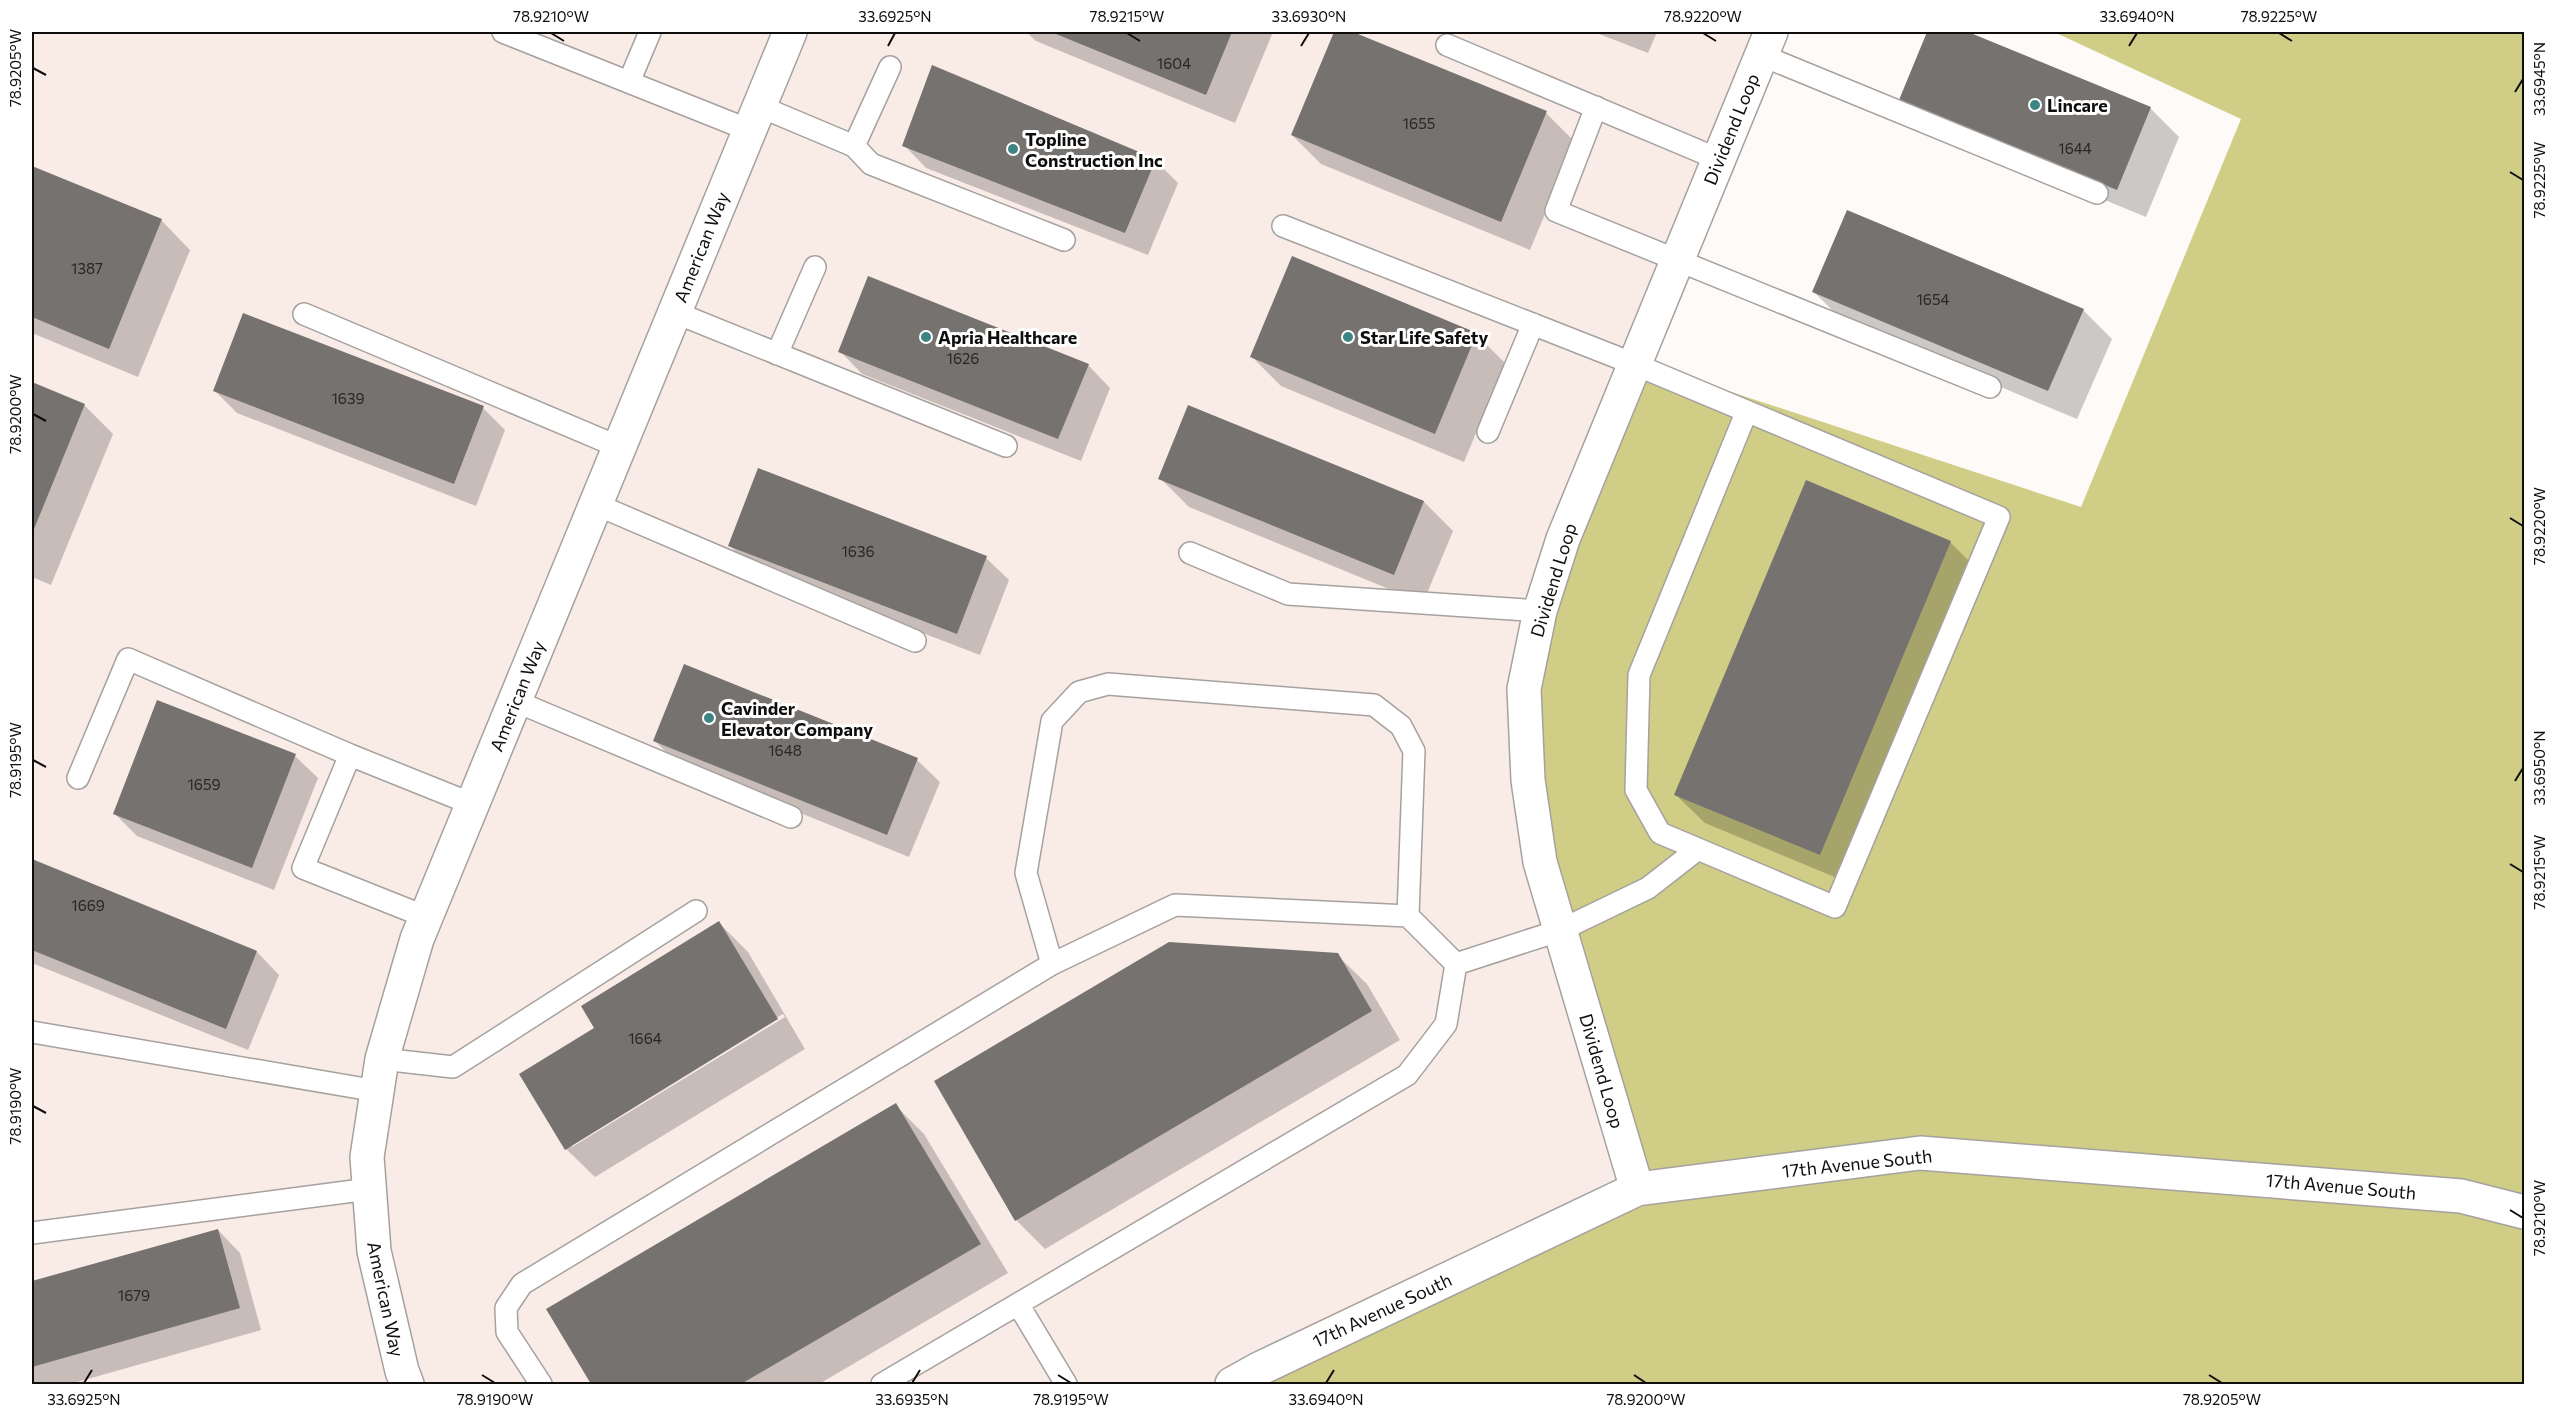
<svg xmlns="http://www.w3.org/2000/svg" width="2556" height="1416" viewBox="0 0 2556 1416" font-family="Commissioner,sans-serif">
  <rect width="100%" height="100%" fill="#fefaf8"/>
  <path fill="#f9ece7" d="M 32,32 L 1775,32 L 1524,689 L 1637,1189 L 1232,1384 L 32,1384 Z"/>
  <path fill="#d0cd86" d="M 2054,32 L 2524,32 L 2524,1384 L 1232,1384 L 1637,1188 L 1540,862 L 1524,689 L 1640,362 L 2081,507 L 2241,119 Z"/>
  <path fill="#0003" fill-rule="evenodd" d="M 1026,32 L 1273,32 L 1235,123 L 1036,41 Z
    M 1335,32 L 1349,32 L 1546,113 L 1575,142 L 1530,250 L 1321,164 L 1292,135 Z
    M 1594,32 L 1657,32 L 1648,53 Z
    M 1929,32 L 1964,32 L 2150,108 L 2179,137 L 2146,217 L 1930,128 L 1901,99 Z
    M 933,67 L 1155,160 L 1178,183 L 1148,255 L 926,168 L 904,145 Z
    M 32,168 L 162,221 L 190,250 L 138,377 L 32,333 Z
    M 1814,292 L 2083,310 L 2112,339 L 2077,419 L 1843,321 Z
    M 1476,334 L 1505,363 L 1464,462 L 1281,386 L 1252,357 Z
    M 840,351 L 1088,365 L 1110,388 L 1081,461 L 862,374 Z
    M 32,384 L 84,405 L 113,434 L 51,585 L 32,577 Z
    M 214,390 L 483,408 L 505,430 L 476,506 L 237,413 Z
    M 1189,407 L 1424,502 L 1453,531 L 1423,603 L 1189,507 L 1160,478 Z
    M 1950,542 L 1979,571 L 1849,883 L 1705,823 L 1676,795 Z
    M 730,546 L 986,558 L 1009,580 L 980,655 L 753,568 Z
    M 157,702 L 295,756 L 318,778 L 274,890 L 137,836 L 115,814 Z
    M 655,741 L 917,760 L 940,782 L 909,857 L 677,763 Z
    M 32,861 L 257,952 L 279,975 L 248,1050 L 32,963 Z
    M 719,923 L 748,952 L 805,1049 L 595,1177 L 566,1149 L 596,1028 ZM 783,1014 L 785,1017 L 572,1147 L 572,1143 Z
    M 1337,955 L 1367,984 L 1400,1040 L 1045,1249 L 1016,1220 Z
    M 895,1105 L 924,1134 L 1008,1273 L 819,1384 L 593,1384 L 548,1310 Z
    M 218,1230 L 240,1253 L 261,1330 L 70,1384 L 32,1384 L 32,1283 Z"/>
  <path fill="#75726f" d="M 1051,32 L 1232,32 L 1206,95 Z
    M 1334,32 L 1353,32 L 1547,111 L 1501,222 L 1291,135 Z
    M 1927,32 L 1968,32 L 2151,107 L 2117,190 L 1899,100 Z
    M 932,65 L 1156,159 L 1125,233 L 902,146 Z
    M 32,166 L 162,219 L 109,349 L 32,317 Z
    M 1847,210 L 2084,309 L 2048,391 L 1812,292 Z
    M 1292,256 L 1477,333 L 1435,434 L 1250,357 Z
    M 868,276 L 1089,364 L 1058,439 L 838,352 Z
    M 243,313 L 484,406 L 454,484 L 213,391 Z
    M 32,382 L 85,404 L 32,534 Z
    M 1188,405 L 1424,501 L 1394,575 L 1158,479 Z
    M 758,468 L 987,556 L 957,634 L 728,546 Z
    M 1806,480 L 1951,541 L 1820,855 L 1674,795 Z
    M 684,664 L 918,758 L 887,835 L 653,741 Z
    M 157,700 L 296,754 L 252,868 L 113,814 Z
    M 32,859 L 257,951 L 226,1029 L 32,950 Z
    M 719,921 L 778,1019 L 565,1150 L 519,1074 L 594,1028 L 581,1006 Z
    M 1169,942 L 1338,953 L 1372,1011 L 1015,1221 L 934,1081 Z
    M 896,1103 L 981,1244 L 741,1384 L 591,1384 L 546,1309 Z
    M 218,1229 L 240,1308 L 32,1367 L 32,1281 Z"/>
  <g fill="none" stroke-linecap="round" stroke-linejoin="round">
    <defs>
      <path id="lane" d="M 503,32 L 749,130
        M 1447,45 L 1718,159
        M 1761,55 L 2097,193
        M 629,82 L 650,32
        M 759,106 L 854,146 L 871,164 L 1064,240
        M 1596,107 L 1556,211 L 1990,387
        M 854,146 L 890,67
        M 1283,226 L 1634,364 L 1999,517 L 1835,907 L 1660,833 L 1636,790 L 1639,675 L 1746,413
        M 674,312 L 1006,446
        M 304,314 L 619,447
        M 777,354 L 815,267
        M 1488,432 L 1533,324
        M 595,504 L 915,641
        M 1190,553 L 1288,594 L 1540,611
        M 515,701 L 791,817
        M 350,755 L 303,868 L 426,917
        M 78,778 L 128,659 L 350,755 L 472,804
        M 1052,964 L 1026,873 L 1052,721 L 1079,692 L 1108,684 L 1374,705 L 1401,726 L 1414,751 L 1408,916
        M 1456,964 L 1561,930 L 1648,888 L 1698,849
        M 32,1032 L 377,1091
        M 382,1059 L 453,1067 L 696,911
        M 32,1233 L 369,1189
        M 1018,1304 L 1066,1384
        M 541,1384 L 507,1332 L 506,1308 L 522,1284 L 1052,964 L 1175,905 L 1408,916 L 1456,964
        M 882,1384 L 1407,1075 L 1446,1024 L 1456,964"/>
      <path id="street" d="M 1637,1189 L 1540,862 L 1528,780 L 1524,689 L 1540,611 L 1563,539 L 1771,32
        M 407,1384 L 402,1371 L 374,1251 L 367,1157 L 382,1059 L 417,939 L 790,32
        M 1232,1384 L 1259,1369 L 1637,1189 L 1920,1153 L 2461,1196 L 2524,1212"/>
    </defs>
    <use href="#lane" stroke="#a6a19e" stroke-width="24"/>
    <use href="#street" stroke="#a6a19e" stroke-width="36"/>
    <use href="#lane" stroke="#fff" stroke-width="21"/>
    <use href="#street" stroke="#fff" stroke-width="33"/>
  </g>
  <path fill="none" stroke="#0f0e0d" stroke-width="2" d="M 551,33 L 564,41M 1127,33 L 1140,41M 1703,33 L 1716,41M 2279,33 L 2292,41M 888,46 L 895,33M 1301,46 L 1309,33M 2129,46 L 2137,33M 33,68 L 46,75M 2515,92 L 2523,79M 2510,172 L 2523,180M 33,414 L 46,421M 2510,518 L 2523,526M 33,760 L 46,767M 2515,781 L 2523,768M 2510,864 L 2523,872M 33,1106 L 46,1113M 2510,1210 L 2523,1218M 482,1375 L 495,1383M 1058,1375 L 1071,1383M 1634,1375 L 1646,1383M 2209,1375 L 2222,1383M 84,1383 L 92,1370M 912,1383 L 920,1370M 1326,1383 L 1334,1370"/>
  <g fill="#3d8585" stroke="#fff" stroke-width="2">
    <circle cx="2035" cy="105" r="6"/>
    <circle cx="1013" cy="149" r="6"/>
    <circle cx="926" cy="337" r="6"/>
    <circle cx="1348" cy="337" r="6"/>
    <circle cx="709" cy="718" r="6"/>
  </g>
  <g text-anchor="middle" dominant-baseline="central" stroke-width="6" stroke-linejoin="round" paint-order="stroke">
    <g font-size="15" fill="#282726">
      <text x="1174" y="63">1604</text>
      <text x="1419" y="123">1655</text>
      <text x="2075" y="148">1644</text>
      <text x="87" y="268">1387</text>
      <text x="1933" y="299">1654</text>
      <text x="963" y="358">1626</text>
      <text x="348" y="398">1639</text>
      <text x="858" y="551">1636</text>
      <text x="785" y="750">1648</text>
      <text x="204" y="784">1659</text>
      <text x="88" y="905">1669</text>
      <text x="645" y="1038">1664</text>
      <text x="134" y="1295">1679</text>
    </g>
    <g font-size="18" font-weight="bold" fill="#0f0e0d" stroke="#fff" text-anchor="start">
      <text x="2047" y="105">Lincare</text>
      <text x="1025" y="139">Topline<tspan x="1025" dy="21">Construction Inc</tspan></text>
      <text x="938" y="337">Apria Healthcare</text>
      <text x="1360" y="337">Star Life Safety</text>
      <text x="721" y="708">Cavinder<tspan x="721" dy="21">Elevator Company</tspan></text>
    </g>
    <g font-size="18" fill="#0f0e0d" stroke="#fff">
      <text transform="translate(1731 129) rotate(-68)">Dividend Loop</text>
      <text transform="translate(701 247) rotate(-68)">American Way</text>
      <text transform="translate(1553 580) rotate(-73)">Dividend Loop</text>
      <text transform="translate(517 696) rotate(-68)">American Way</text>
      <text transform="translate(1602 1071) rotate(74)">Dividend Loop</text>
      <text transform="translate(1857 1163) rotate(-6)">17th Avenue South</text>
      <text transform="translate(2341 1186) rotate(5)">17th Avenue South</text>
      <text transform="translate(386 1299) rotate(78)">American Way</text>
      <text transform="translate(1382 1310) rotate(-25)">17th Avenue South</text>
    </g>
  </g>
  <rect width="2556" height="1416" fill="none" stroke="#ffffff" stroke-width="66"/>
  <rect x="33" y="33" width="2490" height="1350" fill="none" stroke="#0f0e0d" stroke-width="2"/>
  <g font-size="15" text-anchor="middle" fill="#0f0e0d">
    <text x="551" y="22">78.9210°W</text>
    <text x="895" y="22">33.6925°N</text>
    <text x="1127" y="22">78.9215°W</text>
    <text x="1309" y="22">33.6930°N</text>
    <text x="1703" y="22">78.9220°W</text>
    <text x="2137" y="22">33.6940°N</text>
    <text x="2279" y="22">78.9225°W</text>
    <text transform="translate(16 68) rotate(-90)" y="5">78.9205°W</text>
    <text transform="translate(2540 79) rotate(-90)" y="5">33.6945°N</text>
    <text transform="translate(2540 180) rotate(-90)" y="5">78.9225°W</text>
    <text transform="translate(16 414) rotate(-90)" y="5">78.9200°W</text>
    <text transform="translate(2540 526) rotate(-90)" y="5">78.9220°W</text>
    <text transform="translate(16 760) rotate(-90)" y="5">78.9195°W</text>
    <text transform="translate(2540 768) rotate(-90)" y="5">33.6950°N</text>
    <text transform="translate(2540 872) rotate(-90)" y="5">78.9215°W</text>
    <text transform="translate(16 1106) rotate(-90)" y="5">78.9190°W</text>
    <text transform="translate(2540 1218) rotate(-90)" y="5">78.9210°W</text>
    <text x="84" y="1405">33.6925°N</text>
    <text x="495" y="1405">78.9190°W</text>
    <text x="912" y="1405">33.6935°N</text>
    <text x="1071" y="1405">78.9195°W</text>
    <text x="1326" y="1405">33.6940°N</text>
    <text x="1646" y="1405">78.9200°W</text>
    <text x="2222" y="1405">78.9205°W</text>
  </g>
</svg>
